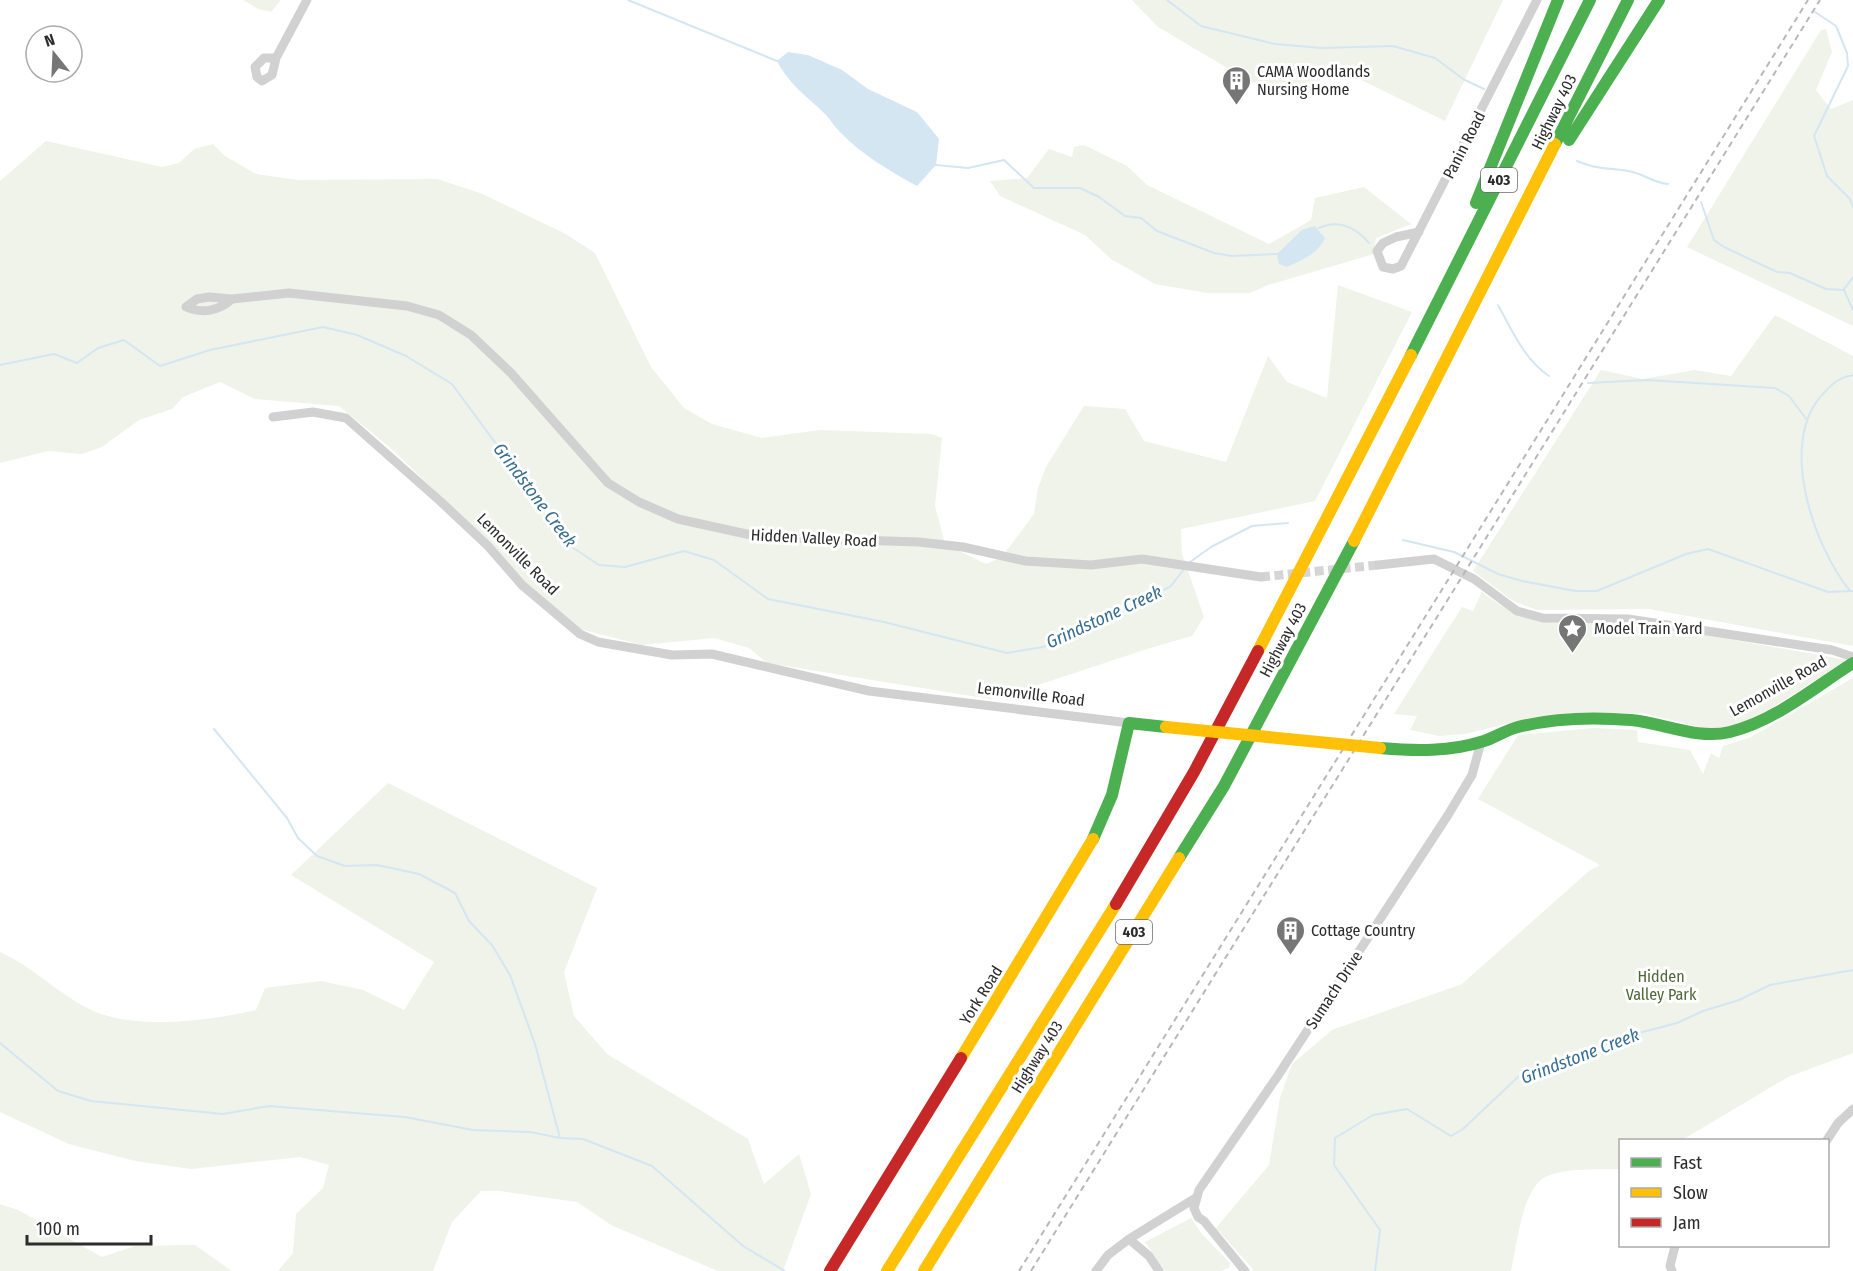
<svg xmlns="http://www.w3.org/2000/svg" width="1853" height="1271" viewBox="0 0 1853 1271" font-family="'Fira Sans Condensed',sans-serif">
  <rect width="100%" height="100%" fill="#fff"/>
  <path fill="#eff3ea" d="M 243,0 L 281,0 L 271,12 L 258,9 Z
    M 1132,0 L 1503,0 L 1445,121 L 1339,69 L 1310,86 L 1251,82 L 1158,27 Z
    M 1826,29 L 1832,52 L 1816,90 L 1831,109 L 1853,100 L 1853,326 L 1687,247 L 1821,30 Z
    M 46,141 L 162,167 L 179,163 L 194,149 L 213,144 L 225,156 L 256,174 L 298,180 L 437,179 L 480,193 L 564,233 L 595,253 L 651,367 L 684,408 L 712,424 L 762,438 L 820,430 L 932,434 L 942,438 L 935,506 L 945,544 L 986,564 L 1002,557 L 1034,514 L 1038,488 L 1046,467 L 1084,406 L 1125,409 L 1144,441 L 1226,462 L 1268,356 L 1287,382 L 1327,398 L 1338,285 L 1412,312 L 1315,501 L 1181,529 L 1182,554 L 1204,617 L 1192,636 C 1124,654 1058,681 990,699 L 767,663 L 749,648 L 714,638 L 642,645 L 576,628 L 541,603 L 476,531 L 393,450 L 339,406 L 255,399 L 220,382 L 183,397 L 172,409 L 139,420 L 102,447 L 82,454 L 48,451 L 0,463 L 0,181 Z
    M 1084,145 L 1127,166 L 1147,185 L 1269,244 L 1311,220 L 1315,198 L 1364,187 L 1411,224 L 1376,238 L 1374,254 L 1268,285 L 1250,293 L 1207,293 L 1155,284 L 1111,259 L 1085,235 L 1000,196 L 990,181 L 1027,178 L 1049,149 L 1072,157 L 1074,147 Z
    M 1775,315 L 1853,356 L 1853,646 L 1649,609 L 1537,610 L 1513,601 L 1473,571 L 1601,370 L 1643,379 L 1695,370 L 1731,376 Z
    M 1482,592 C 1543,640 1572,616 1639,625 C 1709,635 1778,648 1847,660 L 1768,710 L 1730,728 L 1707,729 L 1643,713 L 1571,713 L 1506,724 L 1465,734 L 1439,736 L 1410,730 L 1417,716 L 1394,714 L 1462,607 L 1473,611 Z
    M 1853,678 L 1853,1053 L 1788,1077 L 1682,1140 L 1620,1140 L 1620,1169 C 1600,1170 1559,1167 1542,1179 C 1521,1195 1517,1246 1511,1271 L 1252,1271 L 1253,1269 L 1216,1228 L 1269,1165 L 1280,1098 L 1292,1064 L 1332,1030 L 1462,984 L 1589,871 L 1600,865 L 1478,799 L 1518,735 L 1593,728 L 1637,730 L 1638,742 L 1690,750 L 1703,774 L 1711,753 L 1719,758 L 1723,746 L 1749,738 Z
    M 388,783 L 597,888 L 564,972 L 574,1016 L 607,1054 L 748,1139 L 764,1184 L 799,1154 L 811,1194 L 783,1271 L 718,1271 L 611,1225 L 577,1202 L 500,1191 L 481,1191 L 452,1222 L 433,1271 L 278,1271 L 293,1253 L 296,1214 L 323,1188 L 329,1165 L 300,1157 L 191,1169 L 135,1161 L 69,1144 L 0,1112 L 0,952 C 32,966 57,993 89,1009 C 134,1031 208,1021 256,1010 L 265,988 L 321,981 L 363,990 L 404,1010 L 434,962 L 291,875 Z
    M 0,1204 L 18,1210 L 102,1257 L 135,1246 L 195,1245 L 232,1271 L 0,1271 Z
    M 1191,1218 L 1201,1233 L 1230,1263 L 1229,1268 L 1220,1271 L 1165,1271 L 1145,1242 Z"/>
  <path fill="#d4e6f2" d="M 788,52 L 808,55 L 842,70 L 868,89 L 917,112 L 939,139 L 936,165 L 917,186 C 891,172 861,154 841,133 C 834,127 830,118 823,112 C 805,95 788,83 777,61 Z
    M 1315,226 L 1325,238 C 1318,254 1302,260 1287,267 L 1279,264 L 1277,254 L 1302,230 Z"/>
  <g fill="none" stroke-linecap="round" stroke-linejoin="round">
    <path stroke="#d4e6f2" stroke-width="2" d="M 628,0 L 777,61
      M 1167,0 L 1201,26 L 1275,44 L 1321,48 L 1393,46 L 1435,58 L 1463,79 L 1484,89
      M 1815,12 L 1836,26 L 1847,53 L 1848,66 L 1814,136 L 1827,176 L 1850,199 L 1853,207
      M 1577,161 C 1594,169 1610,168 1628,171 C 1643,173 1653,183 1668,184
      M 936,165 L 968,168 L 1004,160 L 1034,188 L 1080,188 L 1099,197 L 1125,216 L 1141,218 L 1157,231 L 1214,253 L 1232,256 L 1277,254
      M 1701,202 L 1714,240 L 1724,247 L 1777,272 L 1790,273 L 1826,289 L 1844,290
      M 1319,228 C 1339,219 1355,227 1369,243
      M 1844,289 L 1853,277
      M 1844,290 L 1853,310
      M 1498,305 C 1512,330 1524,359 1549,376
      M 0,365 L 54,354 L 77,363 L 98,348 L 124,340 L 160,366 L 210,350 L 323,327 L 357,335 L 406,356 L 452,384 L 572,547 L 599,565 L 625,567 L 684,551 L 714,560 L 768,599 L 884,622 L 1007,653 L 1043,647 L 1108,620 L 1171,586 L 1184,569
      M 1588,383 L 1647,380 L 1775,388 L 1789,396 L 1807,420
      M 1403,540 L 1454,552 L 1498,574 L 1522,581 L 1575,591 L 1597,591 L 1686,554 L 1708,549 L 1828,592 L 1853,591
      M 1190,562 L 1211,547 L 1252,526 L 1288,523
      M 1850,591 C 1814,547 1777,442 1823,394 C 1833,383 1838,378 1853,375
      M 214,729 L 287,818 L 298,838 L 317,856 L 345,866 L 377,865 L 419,874 L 455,893 L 469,921 L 492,945 L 510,975 L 535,1044 L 560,1138
      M 0,1043 L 58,1091 L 91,1101 L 223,1114 L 269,1106 L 405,1117 L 473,1130 L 530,1132 L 560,1138 L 583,1139 L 652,1166 L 743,1246 L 785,1271
      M 1375,1271 L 1380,1230 L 1334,1165 L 1335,1138 L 1373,1115 L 1407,1109 L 1451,1136 L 1463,1129 L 1519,1076 L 1545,1066 L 1582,1055 L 1616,1039 L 1677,1023 L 1703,1011 L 1739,1000 L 1770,985 L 1853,970"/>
    <path stroke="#d5d5d5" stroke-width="9" stroke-dasharray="9 4.5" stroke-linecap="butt" d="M 1261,577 L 1378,565"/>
    <path stroke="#d1d1d1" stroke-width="9" d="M 276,58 L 264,58 L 255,67 L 257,77 L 262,81 L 272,75 L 276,58 L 307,0
      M 1419,232 L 1396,237 L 1383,243 L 1377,251 L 1383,267 L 1393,269 L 1401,266 L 1537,0
      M 232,299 C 219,311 202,314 186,307 L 197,299 L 209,297 L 232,299 L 289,293 L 407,306 L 439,315 L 471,335 L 511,373 L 608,483 L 639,502 L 678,519 L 760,537 L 919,542 L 963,547 L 1025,561 L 1091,565 L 1142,559 L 1261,577
      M 273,417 L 313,412 L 346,418 L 440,501 L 488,546 L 522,585 L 580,634 L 598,642 L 672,655 L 712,654 L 869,691 L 1129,723
      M 1378,565 L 1434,559 L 1474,579 L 1517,611 L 1543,618 L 1628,619 L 1832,650 L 1853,657
      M 1827,1140 L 1838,1123 L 1853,1109
      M 1129,1239 L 1149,1256 L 1159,1271
      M 1096,1271 L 1108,1255 L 1129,1239 L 1197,1197
      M 1245,1271 L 1204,1221 L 1198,1217 L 1194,1208 L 1199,1190 L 1277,1077 L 1448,815 L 1472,775 L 1481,742
      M 1672,1271 L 1670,1266 L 1675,1246"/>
    <path stroke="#4caf50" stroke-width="12" d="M 1569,140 L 1659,0
      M 1555,144 L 1628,0
      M 1476,203 L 1558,0
      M 1411,355 L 1590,0
      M 1380,748 C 1415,751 1450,752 1484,741 C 1496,737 1506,730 1518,727 C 1554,718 1594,717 1631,720 C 1664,723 1697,740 1730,732 C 1775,721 1815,687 1853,663
      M 1093,839 L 1112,795 L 1129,723 L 1166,727
      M 1179,858 L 1224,786 L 1354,541"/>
    <path stroke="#ffc107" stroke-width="12" d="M 1354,541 L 1555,144
      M 1258,651 L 1411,355
      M 961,1058 L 1093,839
      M 887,1271 L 1116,904
      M 924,1271 L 1179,858"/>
    <path stroke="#c62828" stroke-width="12" d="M 1116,904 L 1194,772 L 1258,651
      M 830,1271 L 961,1058"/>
    <path stroke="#b8b8b8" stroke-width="2" stroke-dasharray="6 4.5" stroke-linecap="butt" d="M 1019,1271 L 1808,0
      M 1031,1271 L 1820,0"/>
    <path stroke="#ffc107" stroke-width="12" d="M 1166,727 L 1380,748"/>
  </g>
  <defs>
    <symbol id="building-pin" viewBox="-11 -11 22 30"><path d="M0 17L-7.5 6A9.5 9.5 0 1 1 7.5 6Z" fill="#767676" stroke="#fff"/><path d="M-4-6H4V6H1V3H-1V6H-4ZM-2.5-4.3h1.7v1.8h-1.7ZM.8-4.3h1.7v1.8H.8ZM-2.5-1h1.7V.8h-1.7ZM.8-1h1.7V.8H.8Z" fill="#fff"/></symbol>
    <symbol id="sight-pin" viewBox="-11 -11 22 30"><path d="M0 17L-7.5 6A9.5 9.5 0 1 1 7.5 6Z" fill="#767676" stroke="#fff"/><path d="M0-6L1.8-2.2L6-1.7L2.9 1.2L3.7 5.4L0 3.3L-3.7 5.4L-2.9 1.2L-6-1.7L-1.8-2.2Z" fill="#fff"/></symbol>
  </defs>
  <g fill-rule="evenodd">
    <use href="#building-pin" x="1220" y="64" width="33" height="45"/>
    <use href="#sight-pin" x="1556" y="612" width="33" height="45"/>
    <use href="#building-pin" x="1274" y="914" width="33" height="45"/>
  </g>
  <g text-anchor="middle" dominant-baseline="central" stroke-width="6" stroke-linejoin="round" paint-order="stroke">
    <g fill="#fff" stroke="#6b6b6b" stroke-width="1.5">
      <rect x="1481" y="168" width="36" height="24" rx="4.5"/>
      <rect x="1116" y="920" width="36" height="24" rx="4.5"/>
    </g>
    <g font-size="15" font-weight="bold" fill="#2c2c2c">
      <text x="1499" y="180">403</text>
      <text x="1134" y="932">403</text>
    </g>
    <g font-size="16" fill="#2c2c2c" stroke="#fff" text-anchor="start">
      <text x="1257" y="71">CAMA Woodlands<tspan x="1257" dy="18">Nursing Home</tspan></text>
      <text x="1594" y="628">Model Train Yard</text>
      <text x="1311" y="930">Cottage Country</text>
    </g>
    <g font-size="16" fill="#2c2c2c" stroke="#fff">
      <text transform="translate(1554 112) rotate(-64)">Highway 403</text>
      <text transform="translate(1464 145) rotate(-63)">Panin Road</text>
      <text transform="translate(814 538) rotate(3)">Hidden Valley Road</text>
      <text transform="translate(518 554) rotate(45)">Lemonville Road</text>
      <text transform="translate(1283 640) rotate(-62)">Highway 403</text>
      <text transform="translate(1778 686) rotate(-29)">Lemonville Road</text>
      <text transform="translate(1031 694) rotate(7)">Lemonville Road</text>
      <text transform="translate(1334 990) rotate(-57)">Sumach Drive</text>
      <text transform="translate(981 995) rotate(-58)">York Road</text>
      <text transform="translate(1037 1057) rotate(-58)">Highway 403</text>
    </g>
    <g font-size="16" fill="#4f6838" stroke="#fff">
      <text x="1661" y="976">Hidden<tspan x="1661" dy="18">Valley Park</tspan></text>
    </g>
    <g font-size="18" font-style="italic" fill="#376e90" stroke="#fff">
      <text transform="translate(535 495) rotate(53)">Grindstone Creek</text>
      <text transform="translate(1104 617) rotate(-25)">Grindstone Creek</text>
      <text transform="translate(1580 1056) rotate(-21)">Grindstone Creek</text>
    </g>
  </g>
  <rect x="1619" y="1139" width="210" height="108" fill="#ffffff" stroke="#ababab" stroke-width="1.5"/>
  <rect x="1631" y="1158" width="30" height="9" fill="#4caf50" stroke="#ababab" stroke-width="1.5"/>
  <text x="1673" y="1169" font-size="18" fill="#2c2c2c">Fast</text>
  <rect x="1631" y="1188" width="30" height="9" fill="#ffc107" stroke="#ababab" stroke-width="1.5"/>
  <text x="1673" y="1199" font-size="18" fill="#2c2c2c">Slow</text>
  <rect x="1631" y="1218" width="30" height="9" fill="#c62828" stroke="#ababab" stroke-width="1.5"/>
  <text x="1673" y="1229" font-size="18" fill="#2c2c2c">Jam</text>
  <g transform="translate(54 54) rotate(342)"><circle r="28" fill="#ffffff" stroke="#ababab" stroke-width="1.5"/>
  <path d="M0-4.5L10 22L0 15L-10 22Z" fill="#767676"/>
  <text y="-9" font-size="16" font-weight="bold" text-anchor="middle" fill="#2c2c2c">N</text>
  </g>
  <path d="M27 1235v9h124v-9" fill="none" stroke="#2c2c2c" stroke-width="3"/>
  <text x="36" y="1235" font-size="18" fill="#2c2c2c" stroke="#ffffff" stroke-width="4.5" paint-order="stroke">100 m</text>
</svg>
